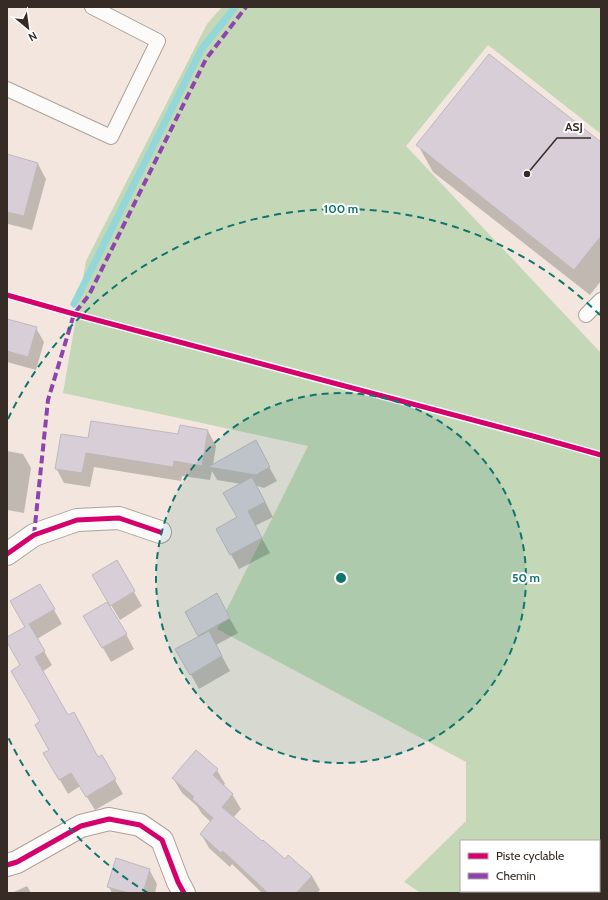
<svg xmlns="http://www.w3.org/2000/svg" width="608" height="900" viewBox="0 0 608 900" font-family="Cabin,sans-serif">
  <rect width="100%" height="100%" fill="#f3e6df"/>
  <path fill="#c4d7b7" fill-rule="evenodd" d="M 222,7 L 601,7 L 601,134 L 488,45 L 406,146 L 601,353 L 601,893 L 421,893 L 404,882 L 466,821 L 466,762 L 217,629 L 308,446 L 63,393 L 86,261 L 207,24 ZM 461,841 L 599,841 L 599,891 L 461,891 Z"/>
  <path fill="#0003" d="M 601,144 L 601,281 L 590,295 L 433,172 L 418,145 Z
    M 7,155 L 38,164 L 46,179 L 32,230 L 8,224 L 7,223 Z
    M 7,320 L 36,328 L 44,342 L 36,370 L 7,362 Z
    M 208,431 L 216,446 L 213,465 L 255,442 L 277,481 L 264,488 L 257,486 L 273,517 L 255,526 L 270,553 L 239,569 L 217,529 L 238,518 L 241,484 L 217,480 L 212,471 L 210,480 L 182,476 L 181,481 L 94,467 L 90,487 L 64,483 L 56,468 L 89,439 L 179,435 Z
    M 7,451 L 23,454 L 31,468 L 24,513 L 7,510 Z
    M 116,561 L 142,606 L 120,620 L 93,575 Z
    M 40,585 L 62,624 L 37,639 L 52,665 L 42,672 L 68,716 L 98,758 L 101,756 L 123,794 L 95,810 L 80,786 L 68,794 L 45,754 L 51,750 L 42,722 L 22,666 L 7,640 L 7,638 L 26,627 Z
    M 216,595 L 238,633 L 216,645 L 230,671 L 199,689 L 177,650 L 200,637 L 186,612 Z
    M 85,616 L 126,634 L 134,649 L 111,662 Z
    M 217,770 L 225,784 L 223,786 L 232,794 L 241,809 L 233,818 L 285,860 L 312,876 L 320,890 L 317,893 L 262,893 L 232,864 L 230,867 L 209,848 L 201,834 L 211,822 L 202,814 L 197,806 L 182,793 L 173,778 Z
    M 149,869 L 157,884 L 155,893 L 112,893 L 109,887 Z
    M 27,886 L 31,893 L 12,893 Z"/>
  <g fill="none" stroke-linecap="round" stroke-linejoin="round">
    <path stroke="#94d7d8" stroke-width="7" d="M 74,304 L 201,50 L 235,7"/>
  </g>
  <path fill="#d7ced8" stroke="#bfb8bb" d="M 489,54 L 601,142 L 601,236 L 574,270 L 416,145 Z
    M 7,154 L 38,163 L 24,216 L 7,212 Z
    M 7,319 L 37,327 L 28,357 L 7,351 Z
    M 91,421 L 178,434 L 180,425 L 208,430 L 202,466 L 174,461 L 173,467 L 86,453 L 82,473 L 55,469 L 61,434 L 88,438 Z
    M 256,440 L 270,467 L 256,475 L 208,467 Z
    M 252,477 L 265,502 L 248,511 L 262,538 L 230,555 L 216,529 L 237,517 L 223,493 Z
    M 117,560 L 135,591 L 110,606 L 92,575 Z
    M 40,584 L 55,609 L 29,624 L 45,651 L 35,657 L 68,715 L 74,712 L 98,757 L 102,755 L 116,779 L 86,797 L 71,773 L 59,780 L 43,753 L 49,750 L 35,725 L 40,721 L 11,671 L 20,665 L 7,642 L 7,637 L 25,627 L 10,601 Z
    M 217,593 L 230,618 L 198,636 L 185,612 Z
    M 107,602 L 127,634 L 102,648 L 83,616 Z
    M 209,631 L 222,656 L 190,675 L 175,649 Z
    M 196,750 L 218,769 L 213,775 L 233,794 L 222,807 L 262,841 L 263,840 L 285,859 L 288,855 L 312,876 L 296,893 L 268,893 L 223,851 L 221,853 L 200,834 L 213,818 L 192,799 L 194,797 L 172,778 Z
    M 116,858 L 150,869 L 143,893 L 129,893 L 107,887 Z"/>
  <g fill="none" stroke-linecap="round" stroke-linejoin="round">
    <defs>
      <path id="lane" d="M 7,89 L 111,137 L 158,41 L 92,7
        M 586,315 L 601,300"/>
      <path id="street" d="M 7,554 L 34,535 L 77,520 L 119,518 L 160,532
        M 7,865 L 17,862 L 81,826 L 109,819 L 140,825 L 162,840 L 178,882 L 184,893"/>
    </defs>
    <use href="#lane" stroke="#aca19b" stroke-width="16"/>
    <use href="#street" stroke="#aca19b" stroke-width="24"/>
    <use href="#lane" stroke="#fdfbfa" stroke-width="14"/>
    <use href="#street" stroke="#fdfbfa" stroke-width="22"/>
    <path stroke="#8e44ad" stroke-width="4" stroke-dasharray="8 4" stroke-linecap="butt" d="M 34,535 L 48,400 L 74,314 L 89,295 L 206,59 L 246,7"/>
    <defs>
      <path id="cycleway" d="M 7,295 L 74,314 L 533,436 L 601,455
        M 7,554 L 34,535 L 77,520 L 119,518 L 160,532
        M 7,865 L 17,862 L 81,826 L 109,819 L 140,825 L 162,840 L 178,882 L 184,893"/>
    </defs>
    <use href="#cycleway" stroke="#fff" stroke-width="8"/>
    <use href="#cycleway" stroke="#d6006c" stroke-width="5"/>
  </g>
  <circle cx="341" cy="578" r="185" fill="#0f766e" fill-opacity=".12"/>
  <g fill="none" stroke="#0f766e" stroke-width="2" stroke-dasharray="7 5">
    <circle cx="341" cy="578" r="185"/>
    <path d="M148 893A369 369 0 0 1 8 737M8 419A369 369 0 0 1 600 315"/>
  </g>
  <circle cx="341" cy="578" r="6" fill="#0f766e" stroke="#fff" stroke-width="2"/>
  <g font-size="12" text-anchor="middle" font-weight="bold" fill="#0f766e" stroke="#fff" stroke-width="4" stroke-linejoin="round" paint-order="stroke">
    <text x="341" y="213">100 m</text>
    <text x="526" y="582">50 m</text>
  </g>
  <path fill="none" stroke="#362b25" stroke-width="1.5" d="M527 174L557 138H591"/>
  <circle fill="#362b25" stroke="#fff" stroke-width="1.5" cx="527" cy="174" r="4"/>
  <g font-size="12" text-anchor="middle" font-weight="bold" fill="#362b25" stroke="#fff" stroke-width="4" stroke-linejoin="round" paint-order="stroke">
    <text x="574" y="131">ASJ</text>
  </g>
  <rect width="608" height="900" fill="none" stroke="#362b25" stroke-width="16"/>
  <rect x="460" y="840" width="140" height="52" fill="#ffffff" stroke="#afaaa8"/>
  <rect x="468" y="853" width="20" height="6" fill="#d6006c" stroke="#afaaa8"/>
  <text x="496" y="860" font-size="12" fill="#362b25">Piste cyclable</text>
  <rect x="468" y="873" width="20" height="6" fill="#8e44ad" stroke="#afaaa8"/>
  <text x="496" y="880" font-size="12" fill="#362b25">Chemin</text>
  <g transform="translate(28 28) rotate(151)" stroke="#ffffff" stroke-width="3" paint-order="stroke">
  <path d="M0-3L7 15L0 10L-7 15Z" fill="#362b25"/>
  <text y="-6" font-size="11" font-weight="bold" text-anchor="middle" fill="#362b25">N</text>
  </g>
</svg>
